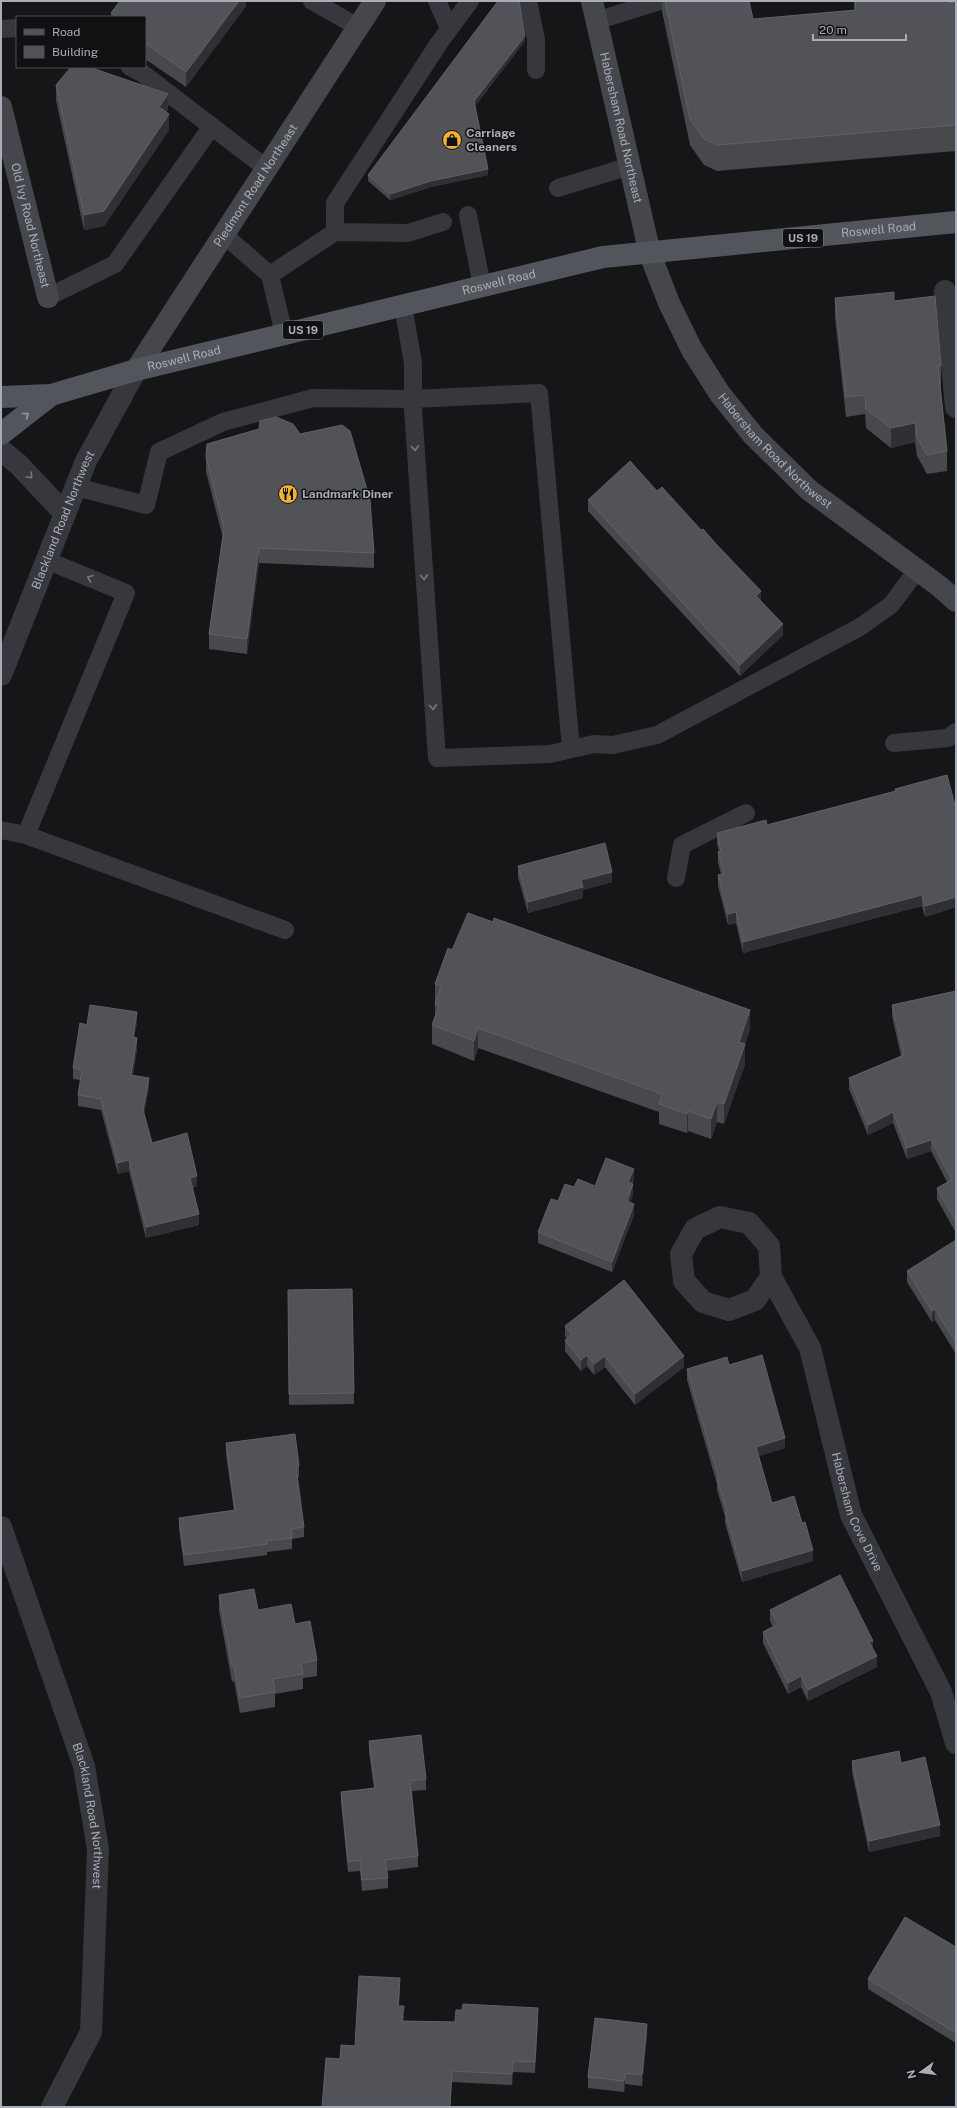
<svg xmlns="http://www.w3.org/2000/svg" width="957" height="2108" viewBox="0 0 957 2108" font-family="'Public Sans',sans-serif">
  <rect width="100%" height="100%" fill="#161618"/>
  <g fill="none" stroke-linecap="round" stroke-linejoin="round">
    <path stroke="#37383d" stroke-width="18" d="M 312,1 L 358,27
      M 437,1 L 449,28
      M 528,1 L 536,39 L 536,70
      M 596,21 L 660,1
      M 1,29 L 17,28
      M 130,67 L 142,73 L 266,168
      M 558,188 L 630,166
      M 468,215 L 482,286
      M 335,232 L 335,203 L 439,43 L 470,1
      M 223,234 L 270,275
      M 48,297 L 115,264 L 212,126
      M 403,306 L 413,363 L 413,409 L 437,758 L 550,754 L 594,744 L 613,745 L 657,735 L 860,627 L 891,605 L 917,570
      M 284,334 L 270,275 L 335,232 L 408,233 L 443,222
      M 76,487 L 146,505 L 159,452 L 223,422 L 313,398 L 413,399 L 539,393 L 571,749
      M 46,560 L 126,593 L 26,835 L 285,930
      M 894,743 L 948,738 L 956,732
      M 1,830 L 26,835
      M 676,878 L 682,845 L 746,813"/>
    <g stroke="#37383d" stroke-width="22">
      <path d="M 945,291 L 956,407"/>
      <path d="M 1,450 L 19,465 L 65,514"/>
      <path id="s1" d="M 1,675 L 86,461 L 136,370"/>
      <path id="s2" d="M 771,1277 L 755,1300 L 729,1310 L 703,1302 L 684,1281 L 681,1254 L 695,1229 L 720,1217 L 749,1223 L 769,1246 L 771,1277 L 810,1348 L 851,1515 L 941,1692 L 956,1743"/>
      <path id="s3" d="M 1,1527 L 84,1766 L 98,1849 L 91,2032 L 52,2107"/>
    </g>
    <g stroke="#45474d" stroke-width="22">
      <path id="s4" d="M 592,1 L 650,254 L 669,303 L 692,350 L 720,394 L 753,435 L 809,490 L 939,586 L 956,601"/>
      <path id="s5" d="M 1,107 L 48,297"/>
      <path id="s6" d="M 136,370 L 375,1"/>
    </g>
    <g stroke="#53555c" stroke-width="22">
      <path id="s7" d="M 1,397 L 51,395 L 136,370 L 603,257 L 956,222"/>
      <path d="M 1,434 L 51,395"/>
    </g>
  </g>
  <path fill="#47494d" d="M 120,1 L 246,1 L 246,6 L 186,87 L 145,59 L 145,17 L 111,17 L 111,13 Z
    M 662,1 L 749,1 L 753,19 L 854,10 L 854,1 L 943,1 L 944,3 L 956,2 L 956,151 L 717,171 L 704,165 L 690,145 L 662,11 Z
    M 525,41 L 475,106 L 488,175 L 431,187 L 390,200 L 368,181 L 368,175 Z
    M 56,85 L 168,110 L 166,112 L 169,130 L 104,226 L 84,230 L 56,100 Z
    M 835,298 L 894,301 L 941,366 L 941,385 L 940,385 L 947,451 L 947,471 L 927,474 L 917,456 L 915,442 L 891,448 L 866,428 L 865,414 L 846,417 L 835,318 Z
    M 206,457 L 374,553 L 374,568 L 259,563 L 247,654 L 209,649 L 209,634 L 223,538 L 206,472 Z
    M 657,491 L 761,601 L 783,635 L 740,676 L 588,511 L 588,500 Z
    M 895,789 L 956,809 L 956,907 L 925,917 L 922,906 L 743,953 L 736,923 L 728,925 L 718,886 L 718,875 L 721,874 L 718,863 L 718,852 L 719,852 L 717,844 L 717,833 L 767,825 L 895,791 Z
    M 518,866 L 612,882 L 583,890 L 583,898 L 528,913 L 518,877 Z
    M 452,950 L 750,1029 L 745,1044 L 745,1064 L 724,1124 L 717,1122 L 711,1139 L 688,1131 L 687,1133 L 659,1124 L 659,1112 L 478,1048 L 474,1061 L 432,1044 L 432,1025 L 435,1017 L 435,984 Z
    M 956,991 L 956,1233 L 937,1199 L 937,1188 L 947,1182 L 931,1151 L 907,1159 L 893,1123 L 868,1135 L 849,1089 L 849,1078 L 901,1056 L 892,1016 L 892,1005 Z
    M 137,1022 L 134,1037 L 137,1049 L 133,1075 L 149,1088 L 144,1114 L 152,1143 L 197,1186 L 192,1188 L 199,1225 L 146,1238 L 129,1171 L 118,1174 L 101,1110 L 78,1106 L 78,1095 L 81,1080 L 73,1079 L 73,1068 L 87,1025 Z
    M 634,1180 L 632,1184 L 633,1195 L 630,1202 L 634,1215 L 612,1272 L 538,1243 L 538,1232 L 558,1201 L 574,1187 L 595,1186 Z
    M 956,1240 L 956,1354 L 935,1320 L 932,1322 L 907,1282 L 907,1271 Z
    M 352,1289 L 354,1404 L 289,1405 L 288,1290 Z
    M 565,1326 L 684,1367 L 635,1405 L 605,1367 L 594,1375 L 587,1366 L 581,1371 L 565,1351 L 565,1340 L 567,1338 L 565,1336 Z
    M 729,1365 L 785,1448 L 759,1456 L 772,1503 L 813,1561 L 742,1582 L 725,1523 L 725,1516 L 717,1490 L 717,1484 L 687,1380 L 687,1369 Z
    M 226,1443 L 299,1466 L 299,1477 L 297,1477 L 304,1527 L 304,1537 L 292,1539 L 292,1549 L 267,1552 L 267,1555 L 184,1566 L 179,1529 L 179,1518 L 234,1511 L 226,1454 Z
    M 219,1595 L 295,1624 L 317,1660 L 317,1676 L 303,1678 L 303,1689 L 275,1694 L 275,1707 L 240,1713 L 234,1681 L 232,1682 L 219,1611 Z
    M 770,1610 L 873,1649 L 877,1667 L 808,1701 L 801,1687 L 788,1694 L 763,1643 L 763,1632 L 773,1627 L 770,1621 Z
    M 369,1741 L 426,1779 L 426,1790 L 412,1791 L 418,1856 L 418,1867 L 387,1871 L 388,1878 L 388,1888 L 362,1891 L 360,1871 L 348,1872 L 341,1802 L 341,1792 L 374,1788 L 369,1752 Z
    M 852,1761 L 901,1763 L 940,1836 L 869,1852 L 852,1772 Z
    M 956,1947 L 956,2043 L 868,1989 L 868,1979 Z
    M 400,1989 L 399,2006 L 404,2017 L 403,2021 L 455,2022 L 538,2019 L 535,2073 L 513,2072 L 512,2085 L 452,2082 L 340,2059 L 355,2046 Z
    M 647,2035 L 642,2086 L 625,2084 L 624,2092 L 588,2088 L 588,2077 Z"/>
  <path fill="#2f3033" d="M 239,1 L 246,1 L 246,6 L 186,87 L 186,72 Z
    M 525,36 L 525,41 L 474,107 L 474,101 Z
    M 168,94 L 168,110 L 159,123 L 159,107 Z
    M 169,114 L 169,130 L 104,226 L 84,230 L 84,215 Z
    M 488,169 L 488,175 L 431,187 L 390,200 L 390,194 L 431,181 Z
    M 915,423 L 915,442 L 891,448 L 891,428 Z
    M 259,548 L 259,563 L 247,654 L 247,639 Z
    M 761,591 L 761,602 L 756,596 Z
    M 783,624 L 783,635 L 740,676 L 740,665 Z
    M 612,872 L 612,882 L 583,890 L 583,898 L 528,913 L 528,902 L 581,880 Z
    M 922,895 L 922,906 L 743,953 L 743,942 Z
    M 956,897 L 956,907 L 925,917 L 925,906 Z
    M 736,912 L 736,923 L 728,925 L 728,914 Z
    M 750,1010 L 750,1029 L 739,1061 L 739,1042 Z
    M 137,1012 L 137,1022 L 133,1048 L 133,1037 Z
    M 478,1028 L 478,1048 L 474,1061 L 474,1041 Z
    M 137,1038 L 137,1049 L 131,1085 L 131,1075 Z
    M 745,1044 L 745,1064 L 724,1124 L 724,1104 Z
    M 149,1078 L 149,1088 L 143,1120 L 143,1110 Z
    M 717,1102 L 717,1122 L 711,1139 L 711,1119 Z
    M 688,1111 L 688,1131 L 687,1133 L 687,1114 Z
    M 893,1112 L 893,1123 L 868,1135 L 868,1125 Z
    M 931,1140 L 931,1151 L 907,1159 L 907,1148 Z
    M 129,1160 L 129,1171 L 118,1174 L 118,1163 Z
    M 634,1169 L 634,1180 L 628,1193 L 628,1182 Z
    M 197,1176 L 197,1186 L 190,1188 L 190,1178 Z
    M 633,1184 L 633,1195 L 627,1211 L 627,1201 Z
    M 634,1204 L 634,1215 L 612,1272 L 612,1262 Z
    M 199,1214 L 199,1225 L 146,1238 L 146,1227 Z
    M 935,1309 L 935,1320 L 932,1322 L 932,1311 Z
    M 587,1355 L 587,1366 L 581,1371 L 581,1360 Z
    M 605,1356 L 605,1367 L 594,1375 L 594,1364 Z
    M 684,1356 L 684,1367 L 635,1405 L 635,1394 Z
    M 785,1438 L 785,1448 L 756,1457 L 756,1447 Z
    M 813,1550 L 813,1561 L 742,1582 L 742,1571 Z
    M 873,1641 L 873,1651 L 869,1642 Z
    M 877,1656 L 877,1667 L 808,1701 L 808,1690 Z
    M 801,1676 L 801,1687 L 788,1694 L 788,1683 Z
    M 940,1825 L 940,1836 L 869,1852 L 869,1841 Z
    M 400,1978 L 400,1989 L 398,2016 L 398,2006 Z
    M 538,2008 L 538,2019 L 535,2073 L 535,2062 Z
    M 647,2024 L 647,2035 L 642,2086 L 642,2075 Z
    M 513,2061 L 513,2072 L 512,2085 L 512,2074 Z
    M 452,2071 L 452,2082 L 450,2107 Z
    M 625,2073 L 625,2084 L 624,2092 L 624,2081 Z"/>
  <path fill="#525359" stroke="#5f6168" d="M 120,1 L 239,1 L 186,72 L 145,43 L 145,17 L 119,17 L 111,13 Z
    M 498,1 L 519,1 L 525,36 L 474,101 L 488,169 L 431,181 L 390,194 L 368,175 Z
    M 665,1 L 749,1 L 753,19 L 856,10 L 855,1 L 943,1 L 944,3 L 956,2 L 956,125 L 717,145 L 704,139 L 690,119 Z
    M 71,67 L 89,67 L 168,94 L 159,107 L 169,114 L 104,211 L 84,215 L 56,85 Z
    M 894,292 L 894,301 L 935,296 L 941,366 L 938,366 L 947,451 L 927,455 L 917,437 L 915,423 L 891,428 L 866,409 L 865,395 L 846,397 L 835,298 Z
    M 276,417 L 293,424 L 300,434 L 342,425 L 350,431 L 370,500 L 374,553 L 259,548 L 247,639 L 209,634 L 224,528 L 206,457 L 207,444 L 259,429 L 260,421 Z
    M 630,461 L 657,491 L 662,487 L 701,530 L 703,529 L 716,544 L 761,591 L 756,596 L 783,624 L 740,665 L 588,500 Z
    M 947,775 L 956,809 L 956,897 L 925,906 L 922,895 L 743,942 L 736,912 L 728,914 L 718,875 L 724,874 L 718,852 L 721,851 L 717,833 L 766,820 L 767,825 L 896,791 L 895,789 Z
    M 605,843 L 612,872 L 581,880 L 583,887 L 528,902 L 518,866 Z
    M 468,913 L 493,922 L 494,918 L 750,1010 L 739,1042 L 745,1044 L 724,1104 L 717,1102 L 711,1119 L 688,1111 L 687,1114 L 659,1104 L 662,1094 L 478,1028 L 474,1041 L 432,1025 L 439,1006 L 435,1004 L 441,986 L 435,984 L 448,948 L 452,950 Z
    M 956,991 L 956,1222 L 937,1188 L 952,1180 L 931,1140 L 907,1148 L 893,1112 L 868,1125 L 849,1078 L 904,1055 L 892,1005 Z
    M 90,1005 L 137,1012 L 133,1037 L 137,1038 L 131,1075 L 149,1078 L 143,1110 L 152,1143 L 187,1133 L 197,1176 L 190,1178 L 199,1214 L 146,1227 L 129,1160 L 118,1163 L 101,1099 L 78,1095 L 82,1070 L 73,1068 L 80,1023 L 87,1025 Z
    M 606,1158 L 634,1169 L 628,1182 L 633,1184 L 627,1201 L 634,1204 L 612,1262 L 538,1232 L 551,1199 L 558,1201 L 565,1184 L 574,1187 L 578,1179 L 595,1186 Z
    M 956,1240 L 956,1343 L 935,1309 L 932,1311 L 907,1271 Z
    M 624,1280 L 684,1356 L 635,1394 L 605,1356 L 594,1364 L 587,1355 L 581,1360 L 565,1340 L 572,1334 L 565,1326 Z
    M 352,1289 L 354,1393 L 289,1394 L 288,1290 Z
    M 762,1355 L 785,1438 L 756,1447 L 772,1503 L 794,1496 L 802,1523 L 805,1522 L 813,1550 L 742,1571 L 725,1512 L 727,1511 L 717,1480 L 719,1479 L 687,1369 L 727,1357 L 729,1365 Z
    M 295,1434 L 299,1466 L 296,1467 L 304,1527 L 291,1529 L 292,1538 L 266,1541 L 267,1544 L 184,1555 L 179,1518 L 235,1510 L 226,1443 Z
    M 840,1575 L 873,1641 L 869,1642 L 877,1656 L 808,1690 L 801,1676 L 788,1683 L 763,1632 L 778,1624 L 770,1610 Z
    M 254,1589 L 258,1610 L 291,1604 L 295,1624 L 310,1621 L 317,1660 L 301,1663 L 303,1674 L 273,1679 L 275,1692 L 240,1698 L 234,1666 L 232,1666 L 219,1595 Z
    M 421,1735 L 426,1779 L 410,1781 L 418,1856 L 385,1860 L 388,1878 L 362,1880 L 360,1860 L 348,1862 L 341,1792 L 375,1788 L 369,1741 Z
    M 899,1751 L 901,1763 L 925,1757 L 940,1825 L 869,1841 L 852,1761 Z
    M 905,1917 L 956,1947 L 956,2033 L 868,1979 Z
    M 359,1976 L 400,1978 L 398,2006 L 404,2006 L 402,2021 L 455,2022 L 456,2010 L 462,2010 L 463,2004 L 538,2008 L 535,2062 L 513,2061 L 512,2074 L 452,2071 L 450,2107 L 322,2107 L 326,2058 L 340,2059 L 341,2045 L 355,2046 Z
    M 595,2018 L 647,2024 L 642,2075 L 625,2073 L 624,2081 L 588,2077 Z"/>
  <defs><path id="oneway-chevron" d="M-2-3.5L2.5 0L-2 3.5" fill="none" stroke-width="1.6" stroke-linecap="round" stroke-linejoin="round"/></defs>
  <use stroke="#979ba6" href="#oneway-chevron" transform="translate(26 415) rotate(-38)"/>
  <g stroke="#757881">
    <use href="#oneway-chevron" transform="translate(415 448) rotate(86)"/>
    <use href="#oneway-chevron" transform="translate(30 476) rotate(47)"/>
    <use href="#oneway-chevron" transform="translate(424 577) rotate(86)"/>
    <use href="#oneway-chevron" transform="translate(90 578) rotate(-158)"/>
    <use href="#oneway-chevron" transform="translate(433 707) rotate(86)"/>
  </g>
  <defs>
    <symbol id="shop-disc" viewBox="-11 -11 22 22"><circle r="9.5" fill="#f2b134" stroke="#111113"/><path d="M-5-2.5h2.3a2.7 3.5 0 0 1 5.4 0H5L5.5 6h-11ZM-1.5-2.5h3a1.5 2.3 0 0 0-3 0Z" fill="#111"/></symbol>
    <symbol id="restaurant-disc" viewBox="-11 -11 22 22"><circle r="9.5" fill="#f2b134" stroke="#111113"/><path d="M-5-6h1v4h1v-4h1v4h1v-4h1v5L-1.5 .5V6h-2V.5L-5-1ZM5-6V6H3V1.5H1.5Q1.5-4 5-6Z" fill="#111"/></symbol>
  </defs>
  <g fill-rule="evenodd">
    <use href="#shop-disc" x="441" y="129" width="22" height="22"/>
    <use href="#restaurant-disc" x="277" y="483" width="22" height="22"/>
  </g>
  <g text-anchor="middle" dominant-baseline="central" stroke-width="3" stroke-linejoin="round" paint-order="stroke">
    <g fill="#111113" stroke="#7b7e86" stroke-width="1">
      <rect x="783" y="229" width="40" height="18" rx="3"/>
      <rect x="283" y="321" width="40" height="18" rx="3"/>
    </g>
    <g font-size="11" font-weight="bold" fill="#a8adb8">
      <text x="803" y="238">US 19</text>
      <text x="303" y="330">US 19</text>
    </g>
    <g font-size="12" fill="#a8adb8" stroke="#111113">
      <text stroke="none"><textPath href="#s4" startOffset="130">Habersham Road Northeast</textPath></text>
      <text stroke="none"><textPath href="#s6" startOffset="220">Piedmont Road Northeast</textPath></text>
      <text stroke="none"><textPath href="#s5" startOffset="122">Old Ivy Road Northeast</textPath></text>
      <text stroke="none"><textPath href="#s7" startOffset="896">Roswell Road</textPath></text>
      <text stroke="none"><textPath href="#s7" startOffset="512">Roswell Road</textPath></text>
      <text stroke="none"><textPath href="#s7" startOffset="188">Roswell Road</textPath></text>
      <text stroke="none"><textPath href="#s4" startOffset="496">Habersham Road Northwest</textPath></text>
      <text stroke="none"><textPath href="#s1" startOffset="167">Blackland Road Northwest</textPath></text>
      <text stroke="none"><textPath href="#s2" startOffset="538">Habersham Cove Drive</textPath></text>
      <text stroke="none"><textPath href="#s3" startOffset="303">Blackland Road Northwest</textPath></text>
    </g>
    <g font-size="12" font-weight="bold" fill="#a8adb8" stroke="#111113" text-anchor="start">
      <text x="466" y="133">Carriage<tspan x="466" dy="14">Cleaners</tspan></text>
      <text x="302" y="494">Landmark Diner</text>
    </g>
  </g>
  <rect width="957" height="2108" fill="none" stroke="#a8adb8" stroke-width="4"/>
  <rect x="16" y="16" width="130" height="52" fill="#111113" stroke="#4d4f55"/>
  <rect x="24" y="29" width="20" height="6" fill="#53555c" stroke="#4d4f55"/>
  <text x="52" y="36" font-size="12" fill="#a8adb8">Road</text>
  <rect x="24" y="46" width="20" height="12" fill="#525359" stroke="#4d4f55"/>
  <text x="52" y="56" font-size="12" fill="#a8adb8">Building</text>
  <g transform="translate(921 2072) rotate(256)" stroke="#111113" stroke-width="3" paint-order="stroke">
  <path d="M0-3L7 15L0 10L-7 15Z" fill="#a8adb8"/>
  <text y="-6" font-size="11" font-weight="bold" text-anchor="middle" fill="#a8adb8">N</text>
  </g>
  <path d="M813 34v6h93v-6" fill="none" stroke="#a8adb8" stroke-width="2"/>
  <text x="819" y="34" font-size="12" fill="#a8adb8" stroke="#111113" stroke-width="3" paint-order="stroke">20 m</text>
</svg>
